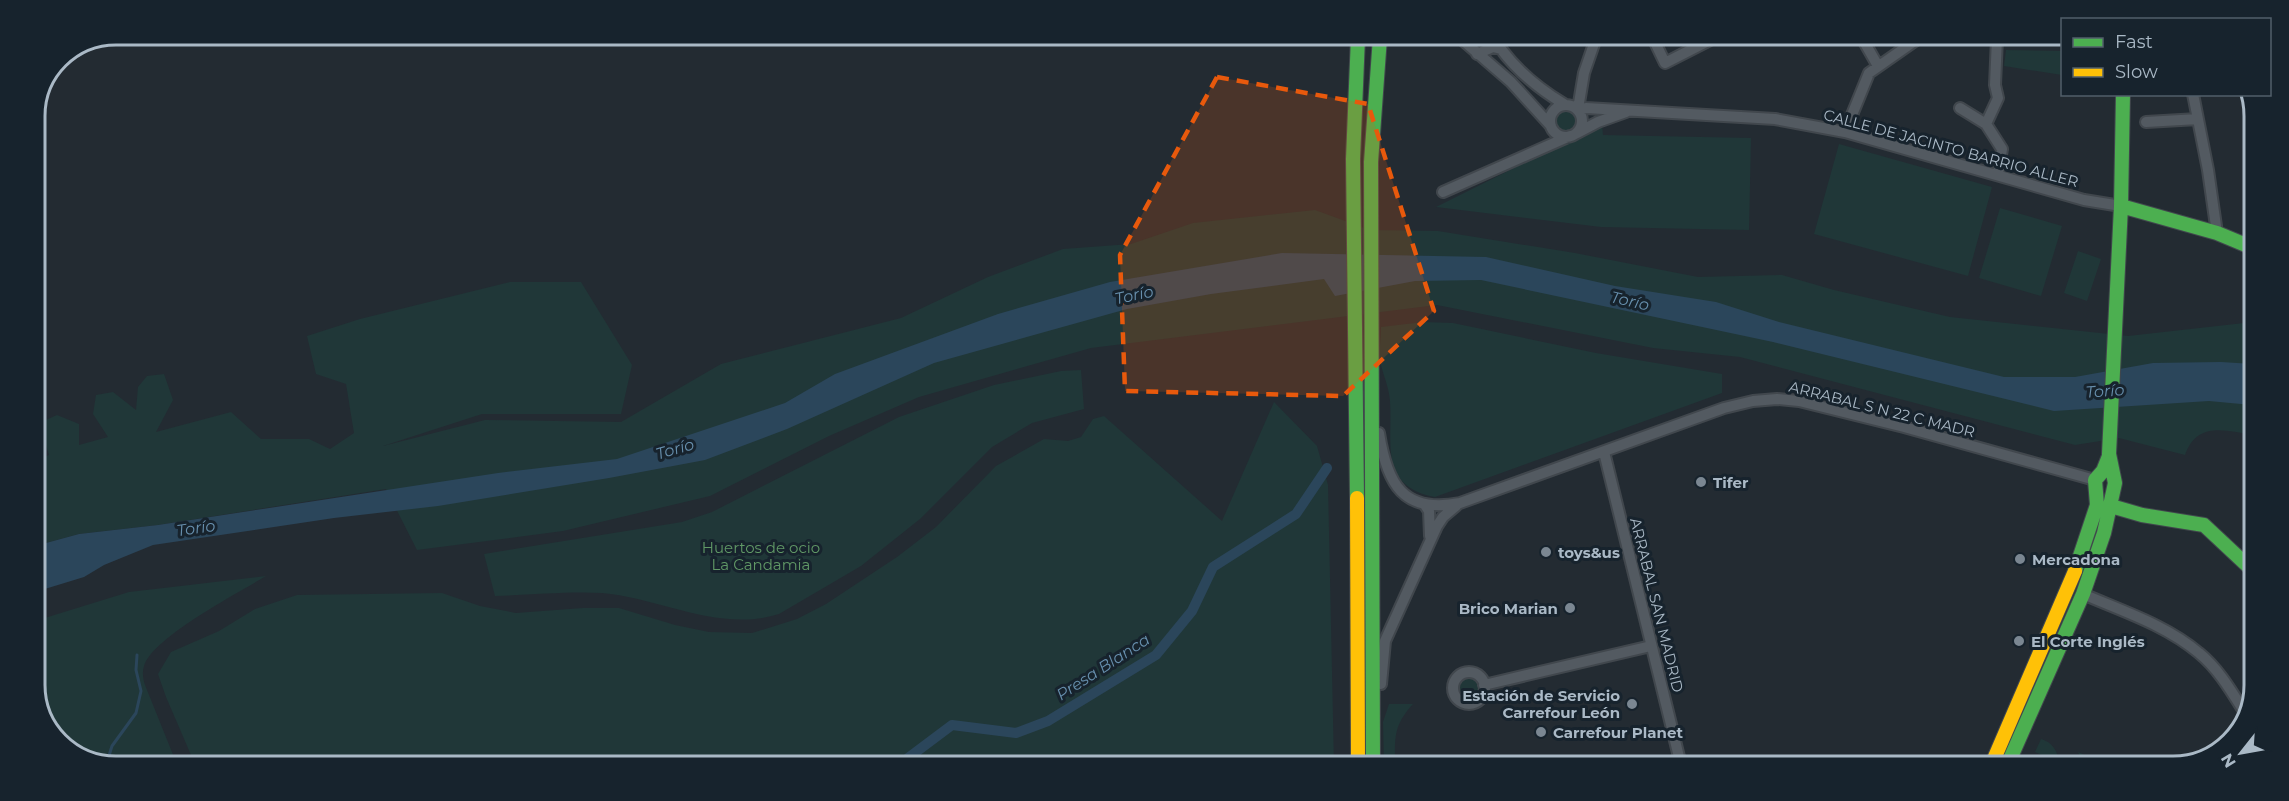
<svg xmlns="http://www.w3.org/2000/svg" width="2289" height="801" viewBox="0 0 2289 801" font-family="Montserrat,sans-serif">
  <rect width="100%" height="100%" fill="#232b32"/>
  <path fill="#203738" d="M 2006,50 L 2062,51 L 2062,75 L 2004,66 Z
    M1554 120a12 12 0 1 1 24 0a12 12 0 1 1-24 0Z
    M 1602,124 L 1603,135 L 1751,138 L 1749,230 L 1601,227 L 1436,207 Z
    M 1839,144 L 1992,187 L 1968,276 L 1814,234 Z
    M 2000,208 L 2062,226 L 2041,296 L 1979,278 Z
    M 1315,210 L 1370,230 L 1438,231 L 1575,253 L 1698,277 L 1782,275 L 1834,290 L 1950,317 L 2128,336 L 2253,322 L 2252,435 C 2224,430 2197,422 2185,455 L 2119,438 L 2075,445 L 1740,357 L 1653,348 L 1437,305 L 1091,348 L 919,397 L 829,436 L 710,496 L 563,531 L 417,550 L 386,489 L 158,525 L 79,534 L 35,546 L 35,528 L 40,526 L 35,514 L 35,461 L 49,455 L 39,423 L 57,415 L 79,424 L 79,445 L 108,437 L 93,414 L 96,395 L 113,392 L 136,410 L 138,387 L 147,376 L 164,374 L 173,400 L 156,432 L 231,412 L 261,439 L 309,439 L 330,449 L 354,433 L 346,384 L 316,374 L 307,336 L 360,319 L 510,282 L 581,282 L 632,365 L 621,414 L 482,414 L 383,446 L 485,420 L 621,422 L 721,364 L 901,318 L 988,277 L 1063,249 L 1131,244 L 1193,223 Z
    M 2078,251 L 2101,259 L 2087,301 L 2064,293 Z
    M 1423,322 L 1453,323 L 1596,353 L 1722,374 L 1722,393 L 1435,497 C 1378,486 1393,444 1390,401 C 1389,386 1382,373 1380,360 C 1379,349 1381,338 1381,327 Z
    M 1081,370 L 1084,409 L 1032,423 L 992,447 L 920,519 L 861,566 L 779,614 C 719,633 661,598 602,593 C 570,591 528,595 495,596 L 484,554 L 682,522 L 712,512 L 899,417 L 994,385 L 1061,371 Z
    M 1274,402 L 1317,446 L 1328,485 L 1334,765 L 194,762 L 166,697 L 158,674 L 171,652 L 219,631 L 255,609 L 297,595 L 442,593 L 480,606 L 516,613 L 583,608 L 619,608 L 675,625 L 709,632 L 752,633 L 797,619 L 826,604 L 897,557 L 936,527 L 996,466 L 1044,439 L 1068,441 L 1081,437 L 1093,419 L 1104,416 L 1222,521 Z
    M 266,576 C 238,593 153,637 144,666 C 142,672 143,679 145,685 L 176,762 L 90,762 L 52,735 L 35,691 L 35,621 L 129,592 Z
    M1459 688a10 10 0 1 1 20 0a10 10 0 1 1-20 0Z
    M 1389,704 L 1413,704 C 1393,726 1395,738 1395,765 L 1384,765 L 1383,722 Z
    M 2041,739 C 2052,742 2058,751 2059,763 L 2035,752 Z
    M 2078,752 L 2109,766 L 2085,766 Z"/>
  <path fill="#2b465b" d="M 1282,253 L 1486,257 L 1615,286 L 1716,302 L 1779,322 L 2004,377 L 2075,377 L 2153,363 L 2221,362 L 2253,364 L 2252,405 L 2209,401 L 2054,411 L 1773,342 L 1481,280 L 1415,281 L 1335,296 L 1324,279 L 1211,294 L 1127,309 L 934,363 L 787,429 L 705,460 L 609,478 L 438,506 L 334,518 L 153,545 L 104,565 L 84,577 L 35,592 L 35,546 L 79,534 L 158,525 L 498,473 L 617,459 L 785,403 L 835,374 L 998,314 L 1110,282 Z"/>
  <g fill="none" stroke-linecap="round" stroke-linejoin="round">
    <path stroke="#2b465b" stroke-width="3" d="M 107,762 L 112,746 L 136,713 L 141,691 L 136,670 L 137,655"/>
    <path stroke="#2b465b" stroke-width="10" d="M 900,764 L 952,725 L 1016,733 L 1048,721 L 1156,655 L 1192,611 L 1213,567 L 1296,514 L 1327,468"/>
    <defs>
      <path id="street" d="M 1459,37 L 1511,82 L 1551,126
        M 1653,38 L 1665,63 L 1714,38
        M 1862,38 L 1878,66
        M 1997,38 L 1995,85 L 1998,98 L 1986,124 L 2002,149 L 1998,174
        M 1477,54 L 1493,47 L 1501,49 C 1519,73 1539,89 1564,104
        M 2193,94 L 2208,170 L 2217,233
        M1550 121a16 16 0 1 1 32 0a16 16 0 1 1-32 0Z
        M 1960,108 L 1986,124
        M 1578,109 L 1584,73 L 1596,38
        M 1579,110 L 1586,108 L 1775,119 L 1845,132 L 2084,200 L 2121,206
        M 2146,122 L 2198,119
        M 1845,132 L 1869,73 L 1919,38
        M 1577,133 L 1598,122 L 1626,112
        M 1443,192 L 1570,136
        M 1379,433 C 1387,484 1403,514 1460,503 L 1724,408 L 1753,401 L 1777,399 L 1799,401 L 1904,427 L 2095,480
        M 1604,452 L 1681,765
        M 1425,505 L 1429,511 L 1430,536
        M 2083,594 C 2122,611 2166,625 2199,653 C 2219,669 2233,694 2247,716
        M1453 688a16 16 0 1 1 32 0a16 16 0 1 1-32 0Z
        M 1381,684 L 1385,641 L 1437,526 L 1443,517 L 1456,506
        M 1484,685 L 1651,646"/>
      <path id="fast" d="M 2121,206 L 2217,233 L 2253,248
        M 1357,498 L 1353,159 L 1358,37
        M 2111,506 L 2142,515 L 2204,525 L 2251,569
        M 2075,571 L 2097,505 L 2095,480 L 2103,471 L 2109,456
        M 1373,765 L 1371,162 L 1380,37
        M 2007,766 L 2083,594 L 2104,533 L 2115,483 L 2109,454 L 2121,206 L 2123,94"/>
      <path id="slow" d="M 1357,498 L 1358,765
        M 1991,766 L 2075,571"/>
    </defs>
    <use href="#street" stroke="#41474d" stroke-width="14"/>
    <use href="#fast" stroke="#41474d" stroke-width="16"/>
    <use href="#slow" stroke="#41474d" stroke-width="16"/>
    <use href="#street" stroke="#535a61" stroke-width="10"/>
    <use href="#fast" stroke="#4caf50" stroke-width="14"/>
    <use href="#slow" stroke="#ffc107" stroke-width="14"/>
  </g>
  <path fill="#e8590c" fill-opacity="0.2" stroke="#e8590c" stroke-width="4.5" stroke-dasharray="12 8" stroke-linejoin="round" d="M 1217,77 L 1368,104 L 1434,311 L 1343,396 L 1125,391 L 1120,255 Z"/>
  <g fill="#7b8792" stroke="#17232d" stroke-width="2">
    <circle cx="1701" cy="482" r="6"/>
    <circle cx="1546" cy="552" r="6"/>
    <circle cx="2020" cy="559" r="6"/>
    <circle cx="1570" cy="608" r="6"/>
    <circle cx="2019" cy="641" r="6"/>
    <circle cx="1632" cy="704" r="6"/>
    <circle cx="1541" cy="732" r="6"/>
  </g>
  <g text-anchor="middle" dominant-baseline="central" stroke-width="6" stroke-linejoin="round" paint-order="stroke">
    <g font-size="15" fill="#aab9c6" stroke="#17232d">
      <text transform="translate(1951 148) rotate(15)">CALLE DE JACINTO BARRIO ALLER</text>
      <text transform="translate(1882 409) rotate(14)">ARRABAL S N 22 C MADR</text>
      <text transform="translate(1657 605) rotate(76)">ARRABAL SAN MADRID</text>
    </g>
    <g font-size="15" font-weight="bold" fill="#aab9c6" stroke="#17232d" text-anchor="start">
      <text x="1713" y="482">Tifer</text>
      <text x="1558" y="552">toys&amp;us</text>
      <text x="2032" y="559">Mercadona</text>
      <text x="1558" y="608" text-anchor="end">Brico Marian</text>
      <text x="2031" y="641">El Corte Inglés</text>
      <text x="1620" y="695" text-anchor="end">Estación de Servicio<tspan x="1620" dy="17">Carrefour León</tspan></text>
      <text x="1553" y="732">Carrefour Planet</text>
    </g>
    <g font-size="15" fill="#609866" stroke="#17232d">
      <text x="761" y="547">Huertos de ocio<tspan x="761" dy="17">La Candamia</tspan></text>
    </g>
    <g font-size="16" font-style="italic" fill="#678fad" stroke="#17232d">
      <text transform="translate(1134 295) rotate(-12)">Torío</text>
      <text transform="translate(1630 301) rotate(13)">Torío</text>
      <text transform="translate(2105 391) rotate(-4)">Torío</text>
      <text transform="translate(675 449) rotate(-16)">Torío</text>
      <text transform="translate(196 528) rotate(-8)">Torío</text>
      <text transform="translate(1103 667) rotate(-33)">Presa Blanca</text>
    </g>
  </g>
  <path d="M0 0H2289V801H0ZM116 45H2173A71 71 0 0 1 2244 116V685A71 71 0 0 1 2173 756H116A71 71 0 0 1 45 685V116A71 71 0 0 1 116 45Z" fill="#17232d" fill-rule="evenodd"/>
  <path fill="none" stroke="#aab9c6" stroke-width="3" d="M116 45H2173A71 71 0 0 1 2244 116V685A71 71 0 0 1 2173 756H116A71 71 0 0 1 45 685V116A71 71 0 0 1 116 45Z"/>
  <rect x="2061" y="18" width="210" height="78" fill="#17232d" stroke="#525f6a" stroke-width="1.5"/>
  <rect x="2073" y="38" width="30" height="9" fill="#4caf50" stroke="#525f6a" stroke-width="1.5"/>
  <text x="2115" y="48" font-size="18" fill="#aab9c6">Fast</text>
  <rect x="2073" y="68" width="30" height="9" fill="#ffc107" stroke="#525f6a" stroke-width="1.5"/>
  <text x="2115" y="78" font-size="18" fill="#aab9c6">Slow</text>
  <g transform="translate(2241 753) rotate(239)" stroke="#17232d" stroke-width="4.5" paint-order="stroke">
  <path d="M0-4.5L10 22L0 15L-10 22Z" fill="#aab9c6"/>
  <text y="-9" font-size="16" font-weight="bold" text-anchor="middle" fill="#aab9c6">N</text>
  </g>
</svg>
